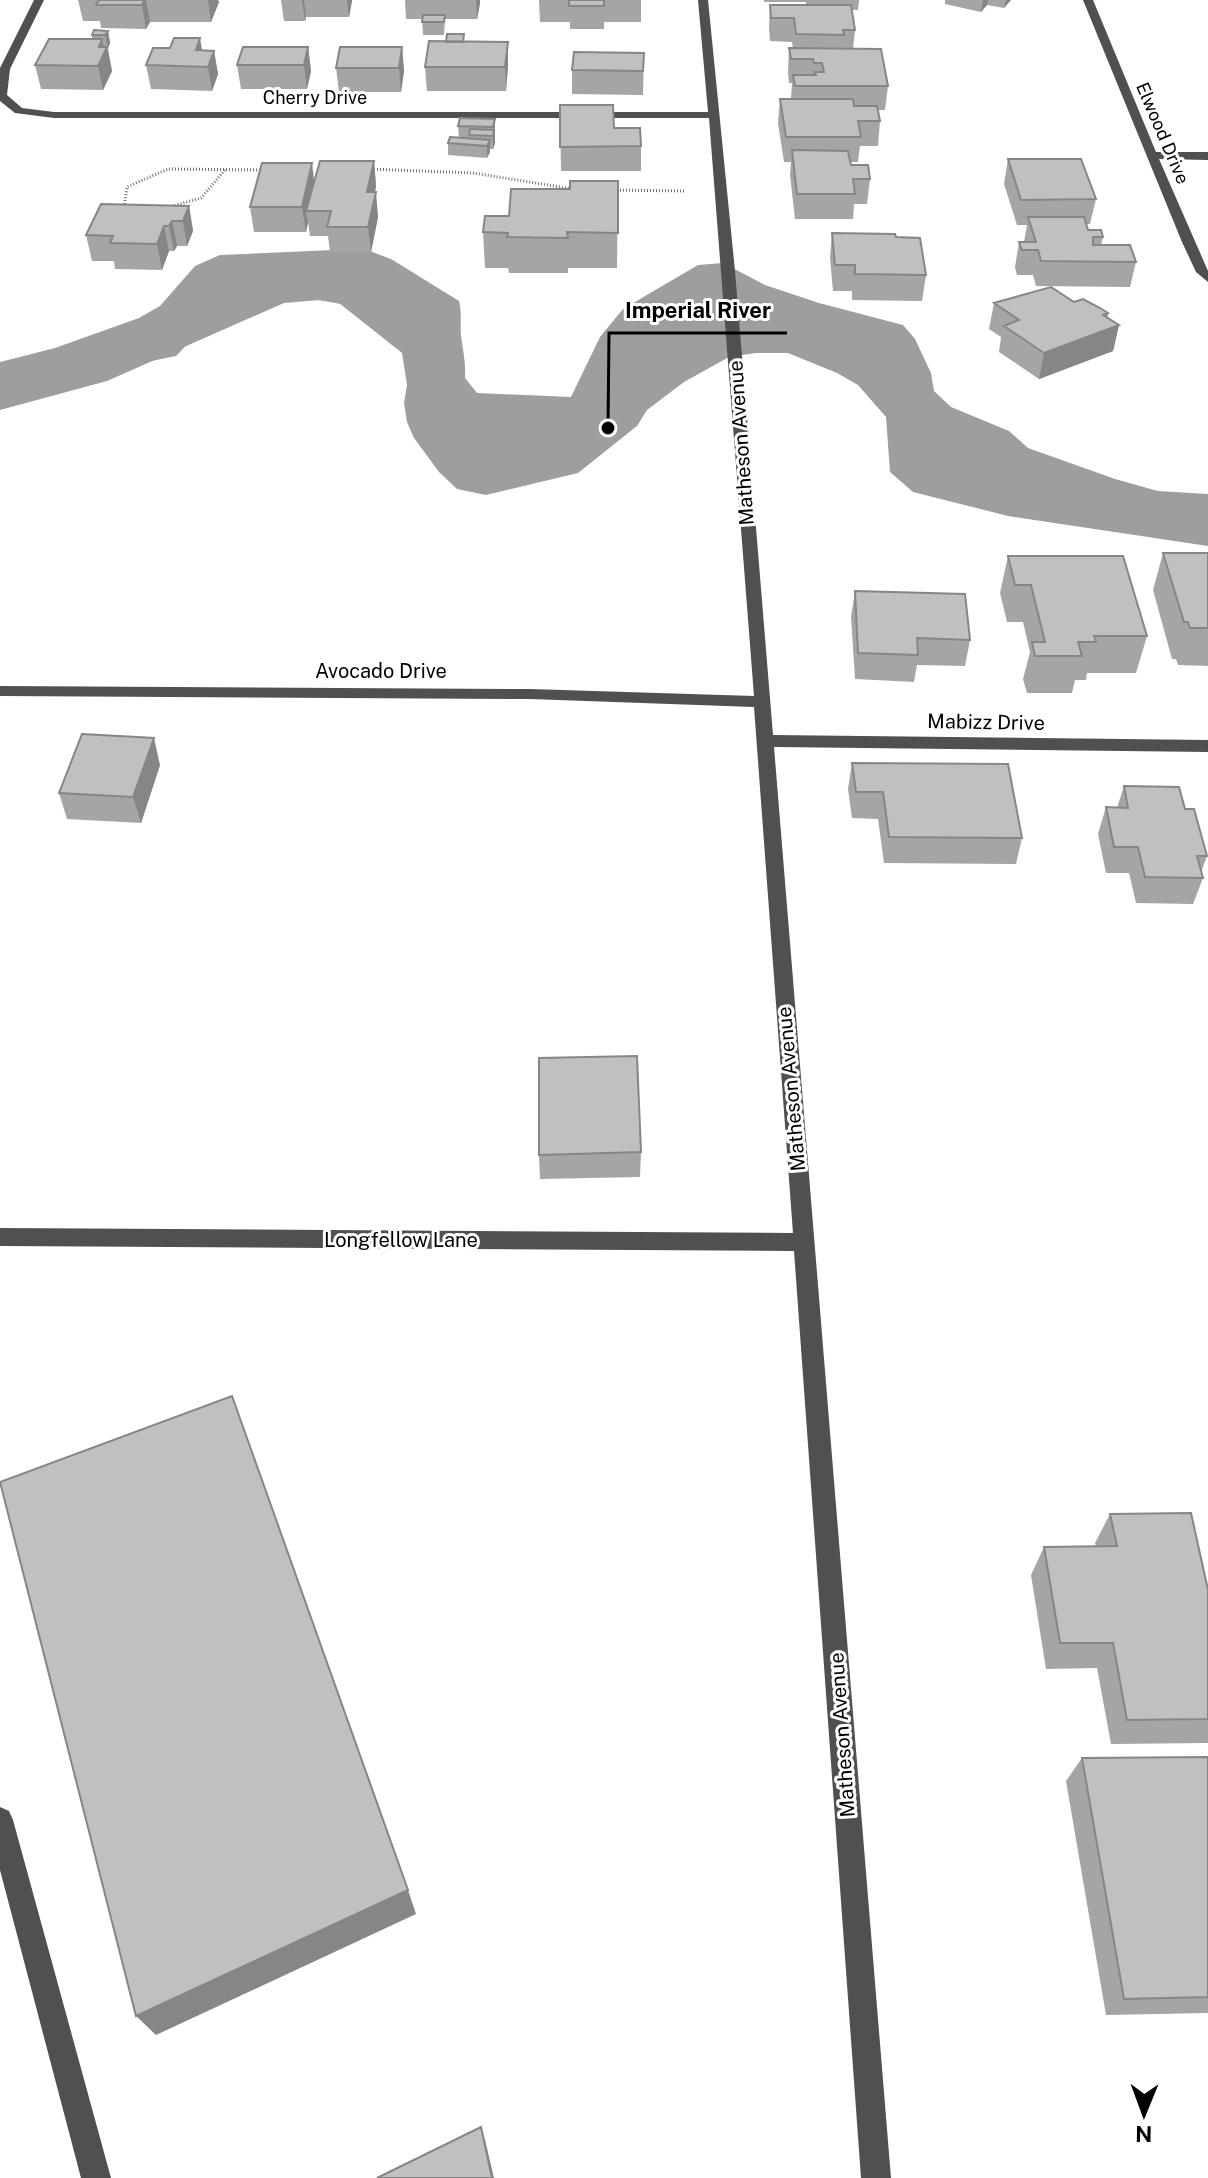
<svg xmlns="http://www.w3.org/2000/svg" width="1208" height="2178" viewBox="0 0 1208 2178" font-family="'Public Sans',sans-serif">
  <rect width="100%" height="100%" fill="#fff"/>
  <path fill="#9e9e9e" d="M 333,250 L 367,250 L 391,259 L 459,301 C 462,313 460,324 461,336 C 463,351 466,363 465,378 L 477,393 L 571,397 L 600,337 L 623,309 L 698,265 L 723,263 L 765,285 L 819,303 L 903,325 L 915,339 L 931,373 L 934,391 L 951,407 L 1009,431 L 1028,448 L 1115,479 L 1158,491 L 1208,494 L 1208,546 L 1008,516 L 913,492 L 890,472 L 886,417 L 858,385 L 837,373 L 788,353 L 756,353 L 729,357 L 684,382 L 647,410 L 637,426 L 578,473 L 486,495 L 457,489 L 439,472 L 414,438 L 407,422 L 404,403 L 407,385 L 402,353 L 339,303 L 288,296 L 229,298 L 213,311 L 203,328 L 176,356 L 117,368 L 67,391 L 0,399 L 0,362 L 55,348 L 139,318 L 160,306 L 195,266 L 220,255 Z"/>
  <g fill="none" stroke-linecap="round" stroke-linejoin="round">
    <path fill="#9e9e9e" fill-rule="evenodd" d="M 320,262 L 345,264 L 393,278 L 403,291 L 393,304 L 371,310 L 320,300 L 284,303 L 107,381 L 0,410 L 0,369 C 44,358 86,344 128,325 C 191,296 249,266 320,262 Z"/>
    <path stroke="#727272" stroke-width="3" stroke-dasharray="1 2" stroke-linecap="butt" d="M 368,169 L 473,173 L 573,189
      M 611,190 L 685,191
      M 127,207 L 124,207 L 127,187 L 168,169 L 266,170
      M 169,207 L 201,198 L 225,170"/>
    <path fill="#505050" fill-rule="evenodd" d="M 34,0 L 44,0 L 10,69 L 7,95 L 22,108 L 54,112 L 708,112 L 698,0 L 708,0 L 735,271 L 773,735 L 1208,740 L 1208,752 L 774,747 L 891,2178 L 861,2178 L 794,1251 L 0,1246 L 0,1228 L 793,1233 L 754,707 L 530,699 L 0,696 L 0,686 L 530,689 L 754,696 L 709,118 L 54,118 L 15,113 L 0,101 L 0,68 Z
      M 1083,0 L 1093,0 L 1156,152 L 1208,152 L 1208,160 L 1159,159 L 1208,271 L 1208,282 L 1196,272 L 1182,242 Z
      M 0,1807 L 9,1811 L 13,1820 L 111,2178 L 81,2178 L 0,1870 Z"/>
  </g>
  <path fill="#a5a5a5" d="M 78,0 L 218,0 L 219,2 L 211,22 L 150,22 L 146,29 L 101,28 L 100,21 L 83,21 Z
    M 281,0 L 352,0 L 349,17 L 306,17 L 305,21 L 284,21 Z
    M 405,0 L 480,0 L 480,3 L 477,19 L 445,19 L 444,35 L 423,35 L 422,19 L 406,19 Z
    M 539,0 L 641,0 L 641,22 L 604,22 L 604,29 L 570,29 L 570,22 L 540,22 Z
    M 764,0 L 859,0 L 858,10 L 852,10 L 855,30 L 853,49 L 888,86 L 885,110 L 878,110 L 880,121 L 878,146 L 860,146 L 858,162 L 850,162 L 851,165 L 870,179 L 867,204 L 854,204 L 853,219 L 795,219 L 790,175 L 791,162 L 784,162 L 778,123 L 780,99 L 791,99 L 792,83 L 789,83 L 788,72 L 789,48 L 793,48 L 792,42 L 770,41 L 769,28 L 770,5 L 806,5 L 806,2 L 764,2 Z
    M 945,0 L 1011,0 L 1004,8 L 987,5 L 981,12 L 945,4 Z
    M 108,31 L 110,43 L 108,48 L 112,71 L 103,90 L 41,89 L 35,65 L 92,39 L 92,35 Z
    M 464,42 L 508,65 L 506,91 L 427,91 L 425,67 Z
    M 308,47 L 311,71 L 307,89 L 241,89 L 237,65 Z
    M 402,47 L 404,71 L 401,92 L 339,92 L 336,68 Z
    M 202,50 L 214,51 L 218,74 L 212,91 L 151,89 L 146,65 Z
    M 644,53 L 643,95 L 572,94 L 572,70 Z
    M 560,105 L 614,128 L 641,146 L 641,171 L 561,171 Z
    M 495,119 L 495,143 L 493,149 L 490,149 L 490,152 L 487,158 L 448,155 L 448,143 L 459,138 L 458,126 Z
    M 1008,159 L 1096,199 L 1090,224 L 1086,224 L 1088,230 L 1103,237 L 1101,245 L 1136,262 L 1130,287 L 1036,286 L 1033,275 L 1017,275 L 1015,267 L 1019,242 L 1024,242 L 1027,225 L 1017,225 L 1004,184 Z
    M 374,161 L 376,186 L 375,192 L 378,217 L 371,252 L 330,252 L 328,236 L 310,236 L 308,222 L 306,232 L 254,232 L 250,207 L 314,182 Z
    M 618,181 L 617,268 L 568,268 L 568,273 L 509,273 L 508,268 L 485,268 L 483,232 L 509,216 L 570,189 Z
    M 189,206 L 193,231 L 187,246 L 177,246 L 174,251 L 169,251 L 162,270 L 115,269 L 114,261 L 92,261 L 86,235 Z
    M 832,233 L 896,237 L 926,275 L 922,301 L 852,300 L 852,291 L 833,291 L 830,258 Z
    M 1074,302 L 1108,313 L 1107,318 L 1119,325 L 1113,351 L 1039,379 L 999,352 L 1001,337 L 989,329 L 994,303 Z
    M 1163,553 L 1208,553 L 1208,666 L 1178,665 L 1176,659 L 1172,659 L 1153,590 Z
    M 1008,556 L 1147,636 L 1136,673 L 1087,673 L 1086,680 L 1075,680 L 1072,693 L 1027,693 L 1023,679 L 1030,652 L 1023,622 L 1007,622 L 1000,593 Z
    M 855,591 L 970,640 L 965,666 L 917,665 L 914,682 L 855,679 L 851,617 Z
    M 852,763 L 1022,838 L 1016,864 L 884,863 L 878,819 L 852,818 L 848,789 Z
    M 160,765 L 141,823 L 67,819 L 59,793 Z
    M 1124,786 L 1185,809 L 1207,856 L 1201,872 L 1203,878 L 1193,904 L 1136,903 L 1129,873 L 1106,873 L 1098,834 L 1106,807 L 1117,808 Z
    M 641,1152 L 640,1177 L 540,1179 L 539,1155 Z
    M 1110,1514 L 1208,1590 L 1208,1743 L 1111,1744 L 1097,1668 L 1046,1669 L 1031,1575 L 1044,1547 L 1096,1546 L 1095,1543 Z
    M 1208,1757 L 1208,2013 L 1106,2015 L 1066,1781 L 1082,1758 Z"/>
  <path fill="#868686" d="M 144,0 L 146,0 L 150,22 L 146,29 L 142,5 Z
    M 208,0 L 218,0 L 219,2 L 211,22 Z
    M 302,0 L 304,0 L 306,17 L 305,21 Z
    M 347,0 L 352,0 L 352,1 L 349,17 Z
    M 476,0 L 480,0 L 480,3 L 477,19 Z
    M 983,0 L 988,0 L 987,5 L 981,12 Z
    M 1006,0 L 1011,0 L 1004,8 Z
    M 108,31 L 110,43 L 108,48 L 105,35 Z
    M 200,38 L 204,61 L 196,50 Z
    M 102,39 L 105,52 L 107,47 L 112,71 L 103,90 L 98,66 L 99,47 Z
    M 508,42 L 508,65 L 506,91 L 505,67 Z
    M 308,47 L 311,71 L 307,89 L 304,65 Z
    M 402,47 L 404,71 L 401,92 L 399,68 Z
    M 214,51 L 218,74 L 212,91 L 208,67 Z
    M 495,119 L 495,143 L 493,149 L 493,136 Z
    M 490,140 L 490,152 L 487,158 L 487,146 Z
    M 374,161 L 376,186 L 370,217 L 367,192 Z
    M 312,163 L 315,188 L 306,211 L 308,222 L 306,232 L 302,207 Z
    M 376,192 L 378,217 L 371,252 L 368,227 Z
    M 189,206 L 193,231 L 187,246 L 183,221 Z
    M 172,221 L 177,246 L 174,251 L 169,226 Z
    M 164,226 L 169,251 L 162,270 L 157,244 Z
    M 1108,313 L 1104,331 L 1119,325 L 1113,351 L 1039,379 L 1044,353 L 1103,315 Z
    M 154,738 L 160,765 L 141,823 L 133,797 Z
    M 408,1890 L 416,1914 L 156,2035 L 136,2016 Z
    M 481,2127 L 485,2140 L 494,2178 L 492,2178 Z"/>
  <path fill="#c0c0c0" stroke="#868686" stroke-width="2" d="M 99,0 L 144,0 L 142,5 L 96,5 Z
    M 569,0 L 604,0 L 604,6 L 569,6 Z
    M 770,5 L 851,5 L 855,30 L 843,30 L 844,35 L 796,34 L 794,18 L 771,18 Z
    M 423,15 L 445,15 L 444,22 L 422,22 Z
    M 94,30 L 108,31 L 105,35 L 92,35 Z
    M 447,34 L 464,34 L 463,42 L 446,42 Z
    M 174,38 L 200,38 L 196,50 L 214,51 L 208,67 L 146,65 L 153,48 L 170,48 Z
    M 49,39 L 102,39 L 99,47 L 107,47 L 98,66 L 35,65 Z
    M 429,41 L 508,42 L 505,67 L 425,67 Z
    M 243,47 L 308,47 L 304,65 L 237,65 Z
    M 340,47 L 402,47 L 399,68 L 336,68 Z
    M 789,48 L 881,49 L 888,86 L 795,86 L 793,75 L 816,75 L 815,72 L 824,72 L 822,63 L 814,63 L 813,59 L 791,59 Z
    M 574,52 L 644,53 L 643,71 L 572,70 Z
    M 780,99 L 853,99 L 854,106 L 877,106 L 880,121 L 858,121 L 861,137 L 786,137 Z
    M 560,105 L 613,105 L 614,128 L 640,128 L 641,146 L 560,147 Z
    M 460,118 L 495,119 L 493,127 L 458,126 Z
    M 470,129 L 494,130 L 493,136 L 469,135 Z
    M 450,137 L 490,140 L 487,146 L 448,143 Z
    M 792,150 L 848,151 L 851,165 L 868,165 L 870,179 L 853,179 L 855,194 L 797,194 Z
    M 1008,159 L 1081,159 L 1096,199 L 1021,200 Z
    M 320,161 L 374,161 L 367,192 L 376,192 L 368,227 L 327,227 L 331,211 L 306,211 Z
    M 262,163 L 312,163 L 302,207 L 250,207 Z
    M 570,181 L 618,181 L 618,233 L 567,232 L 568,238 L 507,237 L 508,233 L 483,232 L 485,216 L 509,216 L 511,189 L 570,189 Z
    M 101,204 L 189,206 L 183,221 L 172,221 L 169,226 L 164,226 L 157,244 L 110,243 L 113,236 L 86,235 Z
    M 1028,217 L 1084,217 L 1088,230 L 1101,230 L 1103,237 L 1093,237 L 1093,245 L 1130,245 L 1136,262 L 1041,261 L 1038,250 L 1022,250 L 1019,242 L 1036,242 Z
    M 832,233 L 895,234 L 896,237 L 920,238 L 926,275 L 855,274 L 855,265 L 835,265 Z
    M 1051,287 L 1074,302 L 1083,299 L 1100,308 L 1108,313 L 1103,315 L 1119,325 L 1044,353 L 1004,326 L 1019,320 L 994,303 Z
    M 1163,553 L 1208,553 L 1208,628 L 1190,628 L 1188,622 L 1184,622 Z
    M 1008,556 L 1123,556 L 1147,636 L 1094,636 L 1096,642 L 1078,642 L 1082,656 L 1035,656 L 1032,642 L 1045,642 L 1031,585 L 1015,585 Z
    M 855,591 L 965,594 L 970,640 L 917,638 L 918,655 L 858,653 Z
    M 82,734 L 154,738 L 133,797 L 59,793 Z
    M 852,763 L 1008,764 L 1022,838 L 889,837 L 883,792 L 856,792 Z
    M 1124,786 L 1179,787 L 1185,809 L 1194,809 L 1207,856 L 1197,856 L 1203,878 L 1145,877 L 1138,847 L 1114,847 L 1106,807 L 1128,808 Z
    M 637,1056 L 641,1152 L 539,1155 L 539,1058 Z
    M 232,1396 L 408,1890 L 136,2016 L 0,1482 Z
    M 1191,1513 L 1208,1590 L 1208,1719 L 1127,1720 L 1113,1643 L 1060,1643 L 1044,1547 L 1117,1546 L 1110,1514 Z
    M 1208,1757 L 1208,1997 L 1124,1999 L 1082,1758 Z
    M 481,2127 L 492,2178 L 377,2178 Z"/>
  <g text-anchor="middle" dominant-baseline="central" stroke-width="6" stroke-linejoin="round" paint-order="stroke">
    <g font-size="18" fill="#000" stroke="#fff">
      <text x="315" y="97">Cherry Drive</text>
      <text transform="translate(1163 133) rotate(67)">Elwood Drive</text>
    </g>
    <g font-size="20" fill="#000" stroke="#fff">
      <text transform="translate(741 443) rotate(-94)">Matheson Avenue</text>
      <text x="381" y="671">Avocado Drive</text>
      <text transform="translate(986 722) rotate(1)">Mabizz Drive</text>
      <text transform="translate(791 1089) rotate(-95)">Matheson Avenue</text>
      <text x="401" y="1240">Longfellow Lane</text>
      <text transform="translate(842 1735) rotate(-94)">Matheson Avenue</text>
    </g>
  </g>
  <path fill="none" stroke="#000" stroke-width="3" d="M608 428L609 333H787"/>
  <circle fill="#000" stroke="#fff" stroke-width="3" cx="608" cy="428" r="8"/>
  <g font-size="22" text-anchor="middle" font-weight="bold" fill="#000" stroke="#fff" stroke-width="6" stroke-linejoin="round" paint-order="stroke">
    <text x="698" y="318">Imperial River</text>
  </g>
  <g transform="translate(1144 2114) rotate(181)" stroke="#ffffff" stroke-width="6" paint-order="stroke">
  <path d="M0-6L14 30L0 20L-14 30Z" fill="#000000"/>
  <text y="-12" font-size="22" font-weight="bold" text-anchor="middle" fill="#000000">N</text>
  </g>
</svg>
